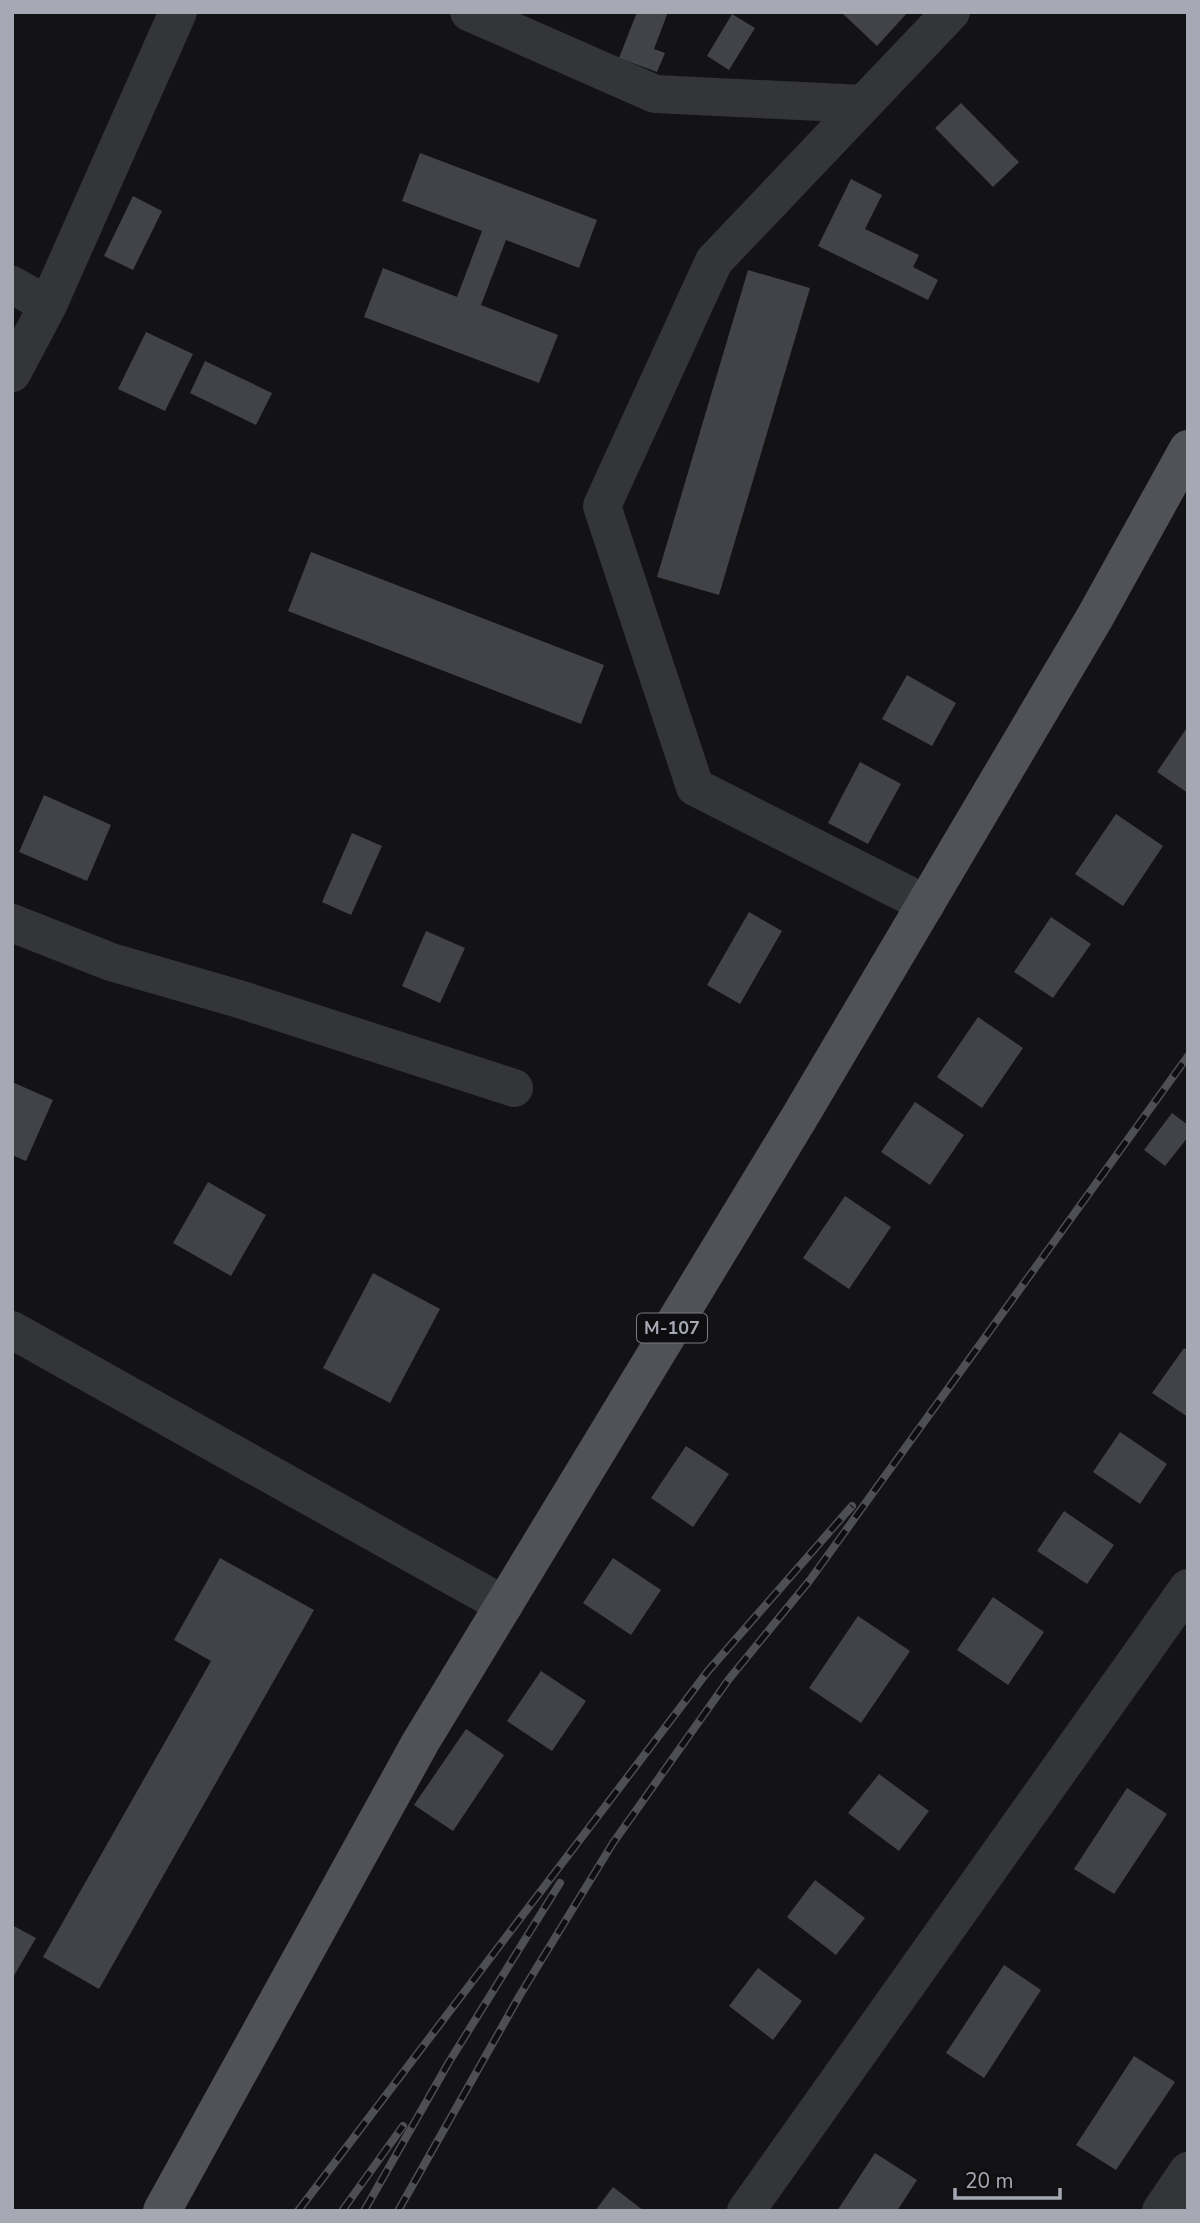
<svg xmlns="http://www.w3.org/2000/svg" width="1200" height="2223" viewBox="0 0 1200 2223" font-family="'Nunito Sans',sans-serif">
  <rect width="100%" height="100%" fill="#131315"/>
  <path fill="#424348" d="M 637,12 L 668,12 L 654,49 L 665,53 L 657,72 L 619,58 Z
    M 841,12 L 908,12 L 877,46 Z
    M 732,14 L 755,28 L 729,70 L 707,56 Z
    M 961,103 L 1019,162 L 993,187 L 935,128 Z
    M 420,153 L 597,220 L 579,268 L 506,240 L 481,305 L 558,335 L 539,383 L 364,317 L 383,268 L 457,297 L 482,231 L 402,201 Z
    M 851,179 L 882,195 L 865,229 L 919,255 L 913,267 L 938,280 L 928,300 L 818,246 Z
    M 133,196 L 162,211 L 133,270 L 104,256 Z
    M 748,270 L 810,288 L 719,595 L 657,577 Z
    M 146,332 L 193,354 L 165,411 L 118,389 Z
    M 205,361 L 272,393 L 256,425 L 190,393 Z
    M 311,552 L 604,665 L 581,724 L 288,611 Z
    M 907,675 L 956,703 L 932,746 L 882,719 Z
    M 1188,726 L 1188,793 L 1157,772 Z
    M 860,762 L 901,784 L 868,844 L 828,823 Z
    M 44,795 L 111,825 L 87,881 L 19,852 Z
    M 1116,814 L 1163,846 L 1123,906 L 1075,874 Z
    M 352,833 L 382,846 L 351,915 L 322,902 Z
    M 749,912 L 782,931 L 740,1004 L 707,985 Z
    M 1051,917 L 1091,944 L 1053,998 L 1014,972 Z
    M 426,931 L 465,948 L 440,1003 L 402,986 Z
    M 978,1017 L 1023,1048 L 982,1108 L 937,1077 Z
    M 12,1082 L 53,1100 L 26,1161 L 12,1155 Z
    M 915,1102 L 964,1135 L 930,1185 L 881,1152 Z
    M 1172,1113 L 1188,1125 L 1188,1137 L 1165,1166 L 1144,1150 Z
    M 208,1182 L 266,1215 L 231,1276 L 173,1243 Z
    M 845,1196 L 891,1227 L 849,1289 L 803,1258 Z
    M 373,1273 L 440,1309 L 390,1403 L 323,1368 Z
    M 1184,1348 L 1188,1351 L 1188,1417 L 1152,1393 Z
    M 1120,1432 L 1167,1464 L 1140,1504 L 1093,1472 Z
    M 686,1446 L 729,1474 L 693,1527 L 651,1498 Z
    M 1064,1511 L 1114,1545 L 1087,1584 L 1037,1551 Z
    M 220,1558 L 314,1610 L 99,1989 L 43,1957 L 211,1661 L 174,1640 Z
    M 613,1558 L 661,1590 L 631,1635 L 583,1603 Z
    M 993,1597 L 1044,1632 L 1008,1685 L 957,1650 Z
    M 858,1616 L 910,1651 L 861,1723 L 809,1688 Z
    M 541,1671 L 586,1701 L 552,1751 L 507,1721 Z
    M 466,1729 L 504,1755 L 453,1831 L 414,1805 Z
    M 879,1774 L 929,1811 L 899,1851 L 848,1813 Z
    M 1127,1788 L 1167,1814 L 1114,1894 L 1074,1869 Z
    M 815,1880 L 865,1918 L 836,1955 L 787,1917 Z
    M 12,1925 L 36,1938 L 12,1979 Z
    M 1004,1965 L 1041,1990 L 984,2078 L 946,2053 Z
    M 758,1968 L 802,2001 L 773,2040 L 729,2006 Z
    M 1134,2056 L 1175,2082 L 1116,2170 L 1076,2145 Z
    M 875,2153 L 917,2180 L 897,2211 L 837,2211 Z
    M 613,2187 L 644,2211 L 595,2211 Z"/>
  <g fill="none" stroke-linecap="round" stroke-linejoin="round">
    <path stroke="#343539" stroke-width="38" d="M 469,12 L 655,94 L 863,104
      M 12,285 L 48,305
      M 12,373 L 48,305 L 178,12
      M 926,904 L 695,787 L 602,506 L 714,261 L 951,12
      M 12,923 L 111,962 L 239,999 L 514,1088
      M 12,1330 L 504,1605
      M 746,2211 L 1188,1588
      M 1161,2211 L 1188,2171"/>
    <path stroke="#515258" stroke-width="38" d="M 162,2211 L 420,1743 L 799,1118 L 1095,617 L 1188,449"/>
    <defs>
      <path id="rail" d="M 298,2211 L 708,1671 L 852,1506
        M 342,2211 L 403,2126
        M 364,2211 L 449,2062 L 560,1883
        M 398,2211 L 520,1995 L 613,1843 L 729,1679 L 810,1580 L 1188,1056"/>
    </defs>
    <use href="#rail" stroke="#4e4f54" stroke-width="8"/>
    <use href="#rail" stroke="#0e0e10" stroke-width="5" stroke-dasharray="16" stroke-linecap="butt"/>
  </g>
  <g text-anchor="middle" dominant-baseline="central" stroke-width="5" stroke-linejoin="round" paint-order="stroke">
    <rect fill="#0e0e10" stroke="#787a83" stroke-width="2" x="637" y="1313.5" width="70" height="29" rx="5"/>
    <g font-size="18" font-weight="bold" fill="#a6a9b4">
      <text x="672" y="1328">М-107</text>
    </g>
  </g>
  <rect width="1200" height="2223" fill="none" stroke="#a6a9b4" stroke-width="28"/>
  <path d="M955 2188v10h105v-10" fill="none" stroke="#a6a9b4" stroke-width="3.5"/>
  <text x="965" y="2188" font-size="21" fill="#a6a9b4" stroke="#0e0e10" stroke-width="5" paint-order="stroke">20 m</text>
</svg>
